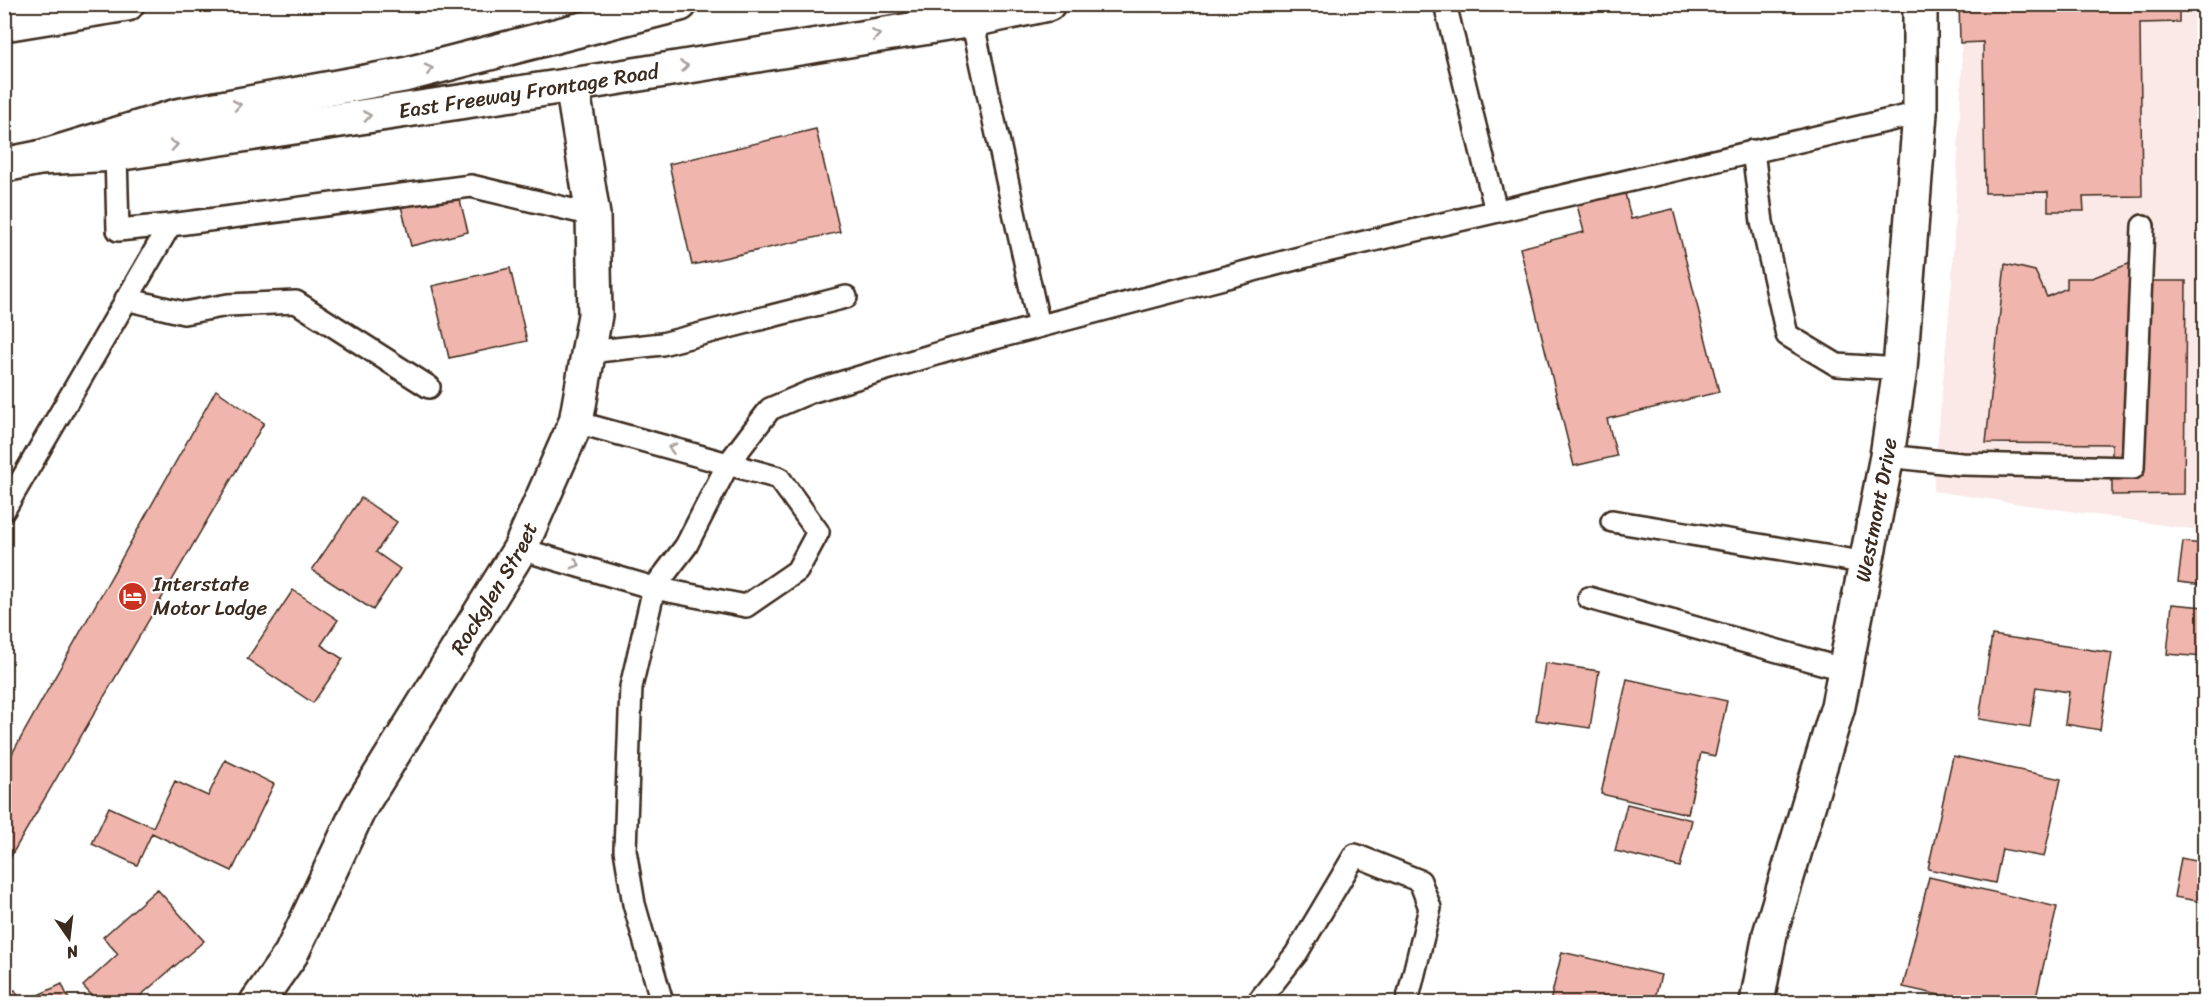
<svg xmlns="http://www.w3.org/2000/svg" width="2209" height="1007" viewBox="0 0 2209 1007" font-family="Sriracha,sans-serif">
  <rect width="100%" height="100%" fill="#fff"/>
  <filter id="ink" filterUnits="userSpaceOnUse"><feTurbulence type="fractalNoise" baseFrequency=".0167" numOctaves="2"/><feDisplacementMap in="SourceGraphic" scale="12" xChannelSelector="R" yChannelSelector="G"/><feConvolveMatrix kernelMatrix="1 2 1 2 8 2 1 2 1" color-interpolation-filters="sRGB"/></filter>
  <g filter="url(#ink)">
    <path fill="#fae9e6" d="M 1960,5 L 2204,5 L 2204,531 L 1933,491 L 1952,279 L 1962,68 Z"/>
    <path fill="#f0b5ad" stroke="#3b2a1e" stroke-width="1.5" d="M 1959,4 L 2179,4 L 2179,22 L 2140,23 L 2142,196 L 2083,197 L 2084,211 L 2048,211 L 2048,192 L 1985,193 L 1983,42 L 1960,43 Z
      M 816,129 L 840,232 L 692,265 L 669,164 Z
      M 458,192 L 468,232 L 411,246 L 401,206 Z
      M 1625,193 L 1631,219 L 1673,209 L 1719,392 L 1607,419 L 1617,456 L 1574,466 L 1520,248 L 1584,232 L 1577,205 Z
      M 2149,256 L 2149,281 L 2186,281 L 2184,494 L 2112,495 L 2112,444 L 1986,443 L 2005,264 L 2035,271 L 2047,297 L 2067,288 L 2067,278 L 2092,278 Z
      M 510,268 L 527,341 L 449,358 L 432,286 Z
      M 216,390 L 264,423 L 4,868 L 4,768 Z
      M 361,498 L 397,522 L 376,552 L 400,569 L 373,610 L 312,570 Z
      M 2183,542 L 2204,544 L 2204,585 L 2178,582 Z
      M 293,590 L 338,620 L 321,645 L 343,659 L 313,703 L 247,659 Z
      M 2172,604 L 2204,607 L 2204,657 L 2167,654 Z
      M 1992,635 L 2112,653 L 2100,730 L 2065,724 L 2069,692 L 2036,687 L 2030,727 L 1979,719 Z
      M 1545,663 L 1599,671 L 1590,728 L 1536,720 Z
      M 1627,679 L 1727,701 L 1715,756 L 1701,753 L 1688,814 L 1601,794 Z
      M 1953,756 L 2061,779 L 2044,857 L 2002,849 L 1995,883 L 1928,869 Z
      M 225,760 L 274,784 L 232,871 L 152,833 L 137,865 L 92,844 L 109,807 L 153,827 L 175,781 L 208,796 Z
      M 1627,804 L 1692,820 L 1680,867 L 1615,851 Z
      M 2181,858 L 2204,863 L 2204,902 L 2174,897 Z
      M 1929,877 L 2057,907 L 2035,1002 L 1971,1002 L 1903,987 Z
      M 157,889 L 204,941 L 133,1002 L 98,1002 L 83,986 L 118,954 L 103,937 Z
      M 1562,952 L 1661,975 L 1654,1002 L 1550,1002 Z
      M 62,984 L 70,1002 L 23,1002 Z
      M 15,990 L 21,1002 L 4,1002 L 4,994 Z"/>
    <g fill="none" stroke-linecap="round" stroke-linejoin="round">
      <defs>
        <path id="lane" d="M 1445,4 L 1496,211
          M 972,20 L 1039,326
          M 1753,151 L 1762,222 L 1787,335 L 1837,365 L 1900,369
          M 116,154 L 118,230 L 170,225
          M 126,299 L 184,313 L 228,305 L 296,302 L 429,387
          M 588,352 L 662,344 L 846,297
          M 1887,456 L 1961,464 L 2133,468 L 2143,226
          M 4,510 L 170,225 L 471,186 L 593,215
          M 1612,521 L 1868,563
          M 520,549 L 654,588 L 746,606 L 797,571 L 818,532 L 779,478 L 576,422
          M 1589,598 L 1846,670
          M 662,1002 L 634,904 L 625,850 L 631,687 L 654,588 L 686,546 L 728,464 L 770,409 L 810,392 L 953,349 L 1322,252 L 1920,113
          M 1258,1002 L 1296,954 L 1355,855 L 1420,881 L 1430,908 L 1407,1002"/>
        <g id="street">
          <path id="s1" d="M 257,1002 L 291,954 L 359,809 L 520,549 L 576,422 L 595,315 L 593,215 L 572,85"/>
          <path id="s2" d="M 1757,1002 L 1770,934 L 1838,706 L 1887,456 L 1900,369 L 1920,113 L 1920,4"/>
        </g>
        <g id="secondary">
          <path id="s3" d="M 4,165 L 39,158 L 116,154 L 572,85 L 972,20 L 1048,4"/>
        </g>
        <path id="highway" d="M 4,24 L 127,4
          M 39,158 L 177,116 L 404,75 L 680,4"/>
      </defs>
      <use href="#lane" stroke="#3b2a1e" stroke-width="26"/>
      <use href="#street" stroke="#3b2a1e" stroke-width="38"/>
      <use href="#secondary" stroke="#3b2a1e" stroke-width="38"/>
      <use href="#highway" stroke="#3b2a1e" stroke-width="38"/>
      <use href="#lane" stroke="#fff" stroke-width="21"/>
      <use href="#street" stroke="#fff" stroke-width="33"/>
      <use href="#secondary" stroke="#fff" stroke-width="33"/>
      <use href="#highway" stroke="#fff" stroke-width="33"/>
    </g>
    <defs><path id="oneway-chevron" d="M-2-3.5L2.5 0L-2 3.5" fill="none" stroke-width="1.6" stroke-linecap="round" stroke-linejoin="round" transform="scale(1.5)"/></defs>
    <g stroke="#a79f9a">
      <use href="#oneway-chevron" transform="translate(876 35) rotate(-9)"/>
      <use href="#oneway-chevron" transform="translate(684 66) rotate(-9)"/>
      <use href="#oneway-chevron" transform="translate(429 69) rotate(-14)"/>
      <use href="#oneway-chevron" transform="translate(237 105) rotate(-10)"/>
      <use href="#oneway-chevron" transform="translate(367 116) rotate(-9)"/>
      <use href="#oneway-chevron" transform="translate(174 145) rotate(-9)"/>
      <use href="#oneway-chevron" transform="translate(672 448) rotate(-165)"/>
      <use href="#oneway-chevron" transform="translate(576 564) rotate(16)"/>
    </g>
  </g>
  <defs>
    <symbol id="hotel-disc" viewBox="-11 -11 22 22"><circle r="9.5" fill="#c8321e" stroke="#fff"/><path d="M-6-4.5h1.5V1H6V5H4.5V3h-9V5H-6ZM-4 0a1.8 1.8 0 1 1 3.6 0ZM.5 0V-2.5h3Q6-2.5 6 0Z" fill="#fff"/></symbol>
  </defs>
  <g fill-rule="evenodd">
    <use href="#hotel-disc" x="116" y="580" width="33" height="33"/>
  </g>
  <g text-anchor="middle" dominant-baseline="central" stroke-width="4.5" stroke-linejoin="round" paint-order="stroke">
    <g font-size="21" fill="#3b2a1e" stroke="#fff">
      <text stroke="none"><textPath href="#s3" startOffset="530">East Freeway Frontage Road</textPath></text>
      <text stroke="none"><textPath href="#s2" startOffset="507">Westmont Drive</textPath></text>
      <text stroke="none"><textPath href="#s1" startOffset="478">Rockglen Street</textPath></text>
    </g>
    <g font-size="21" fill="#3b2a1e" stroke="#fff" text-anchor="start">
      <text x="153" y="584">Interstate<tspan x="153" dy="24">Motor Lodge</tspan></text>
    </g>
  </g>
  <rect width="2209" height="1007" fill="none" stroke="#fff" stroke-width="24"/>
  <rect x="12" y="12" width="2185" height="983" fill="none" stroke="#3b2a1e" stroke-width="2" filter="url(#ink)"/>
  <g transform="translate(69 938) rotate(166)" stroke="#ffffff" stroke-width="4.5" paint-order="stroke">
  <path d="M0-4.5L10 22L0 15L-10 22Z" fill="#3b2a1e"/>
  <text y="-9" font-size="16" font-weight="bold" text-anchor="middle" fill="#3b2a1e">N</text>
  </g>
</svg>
